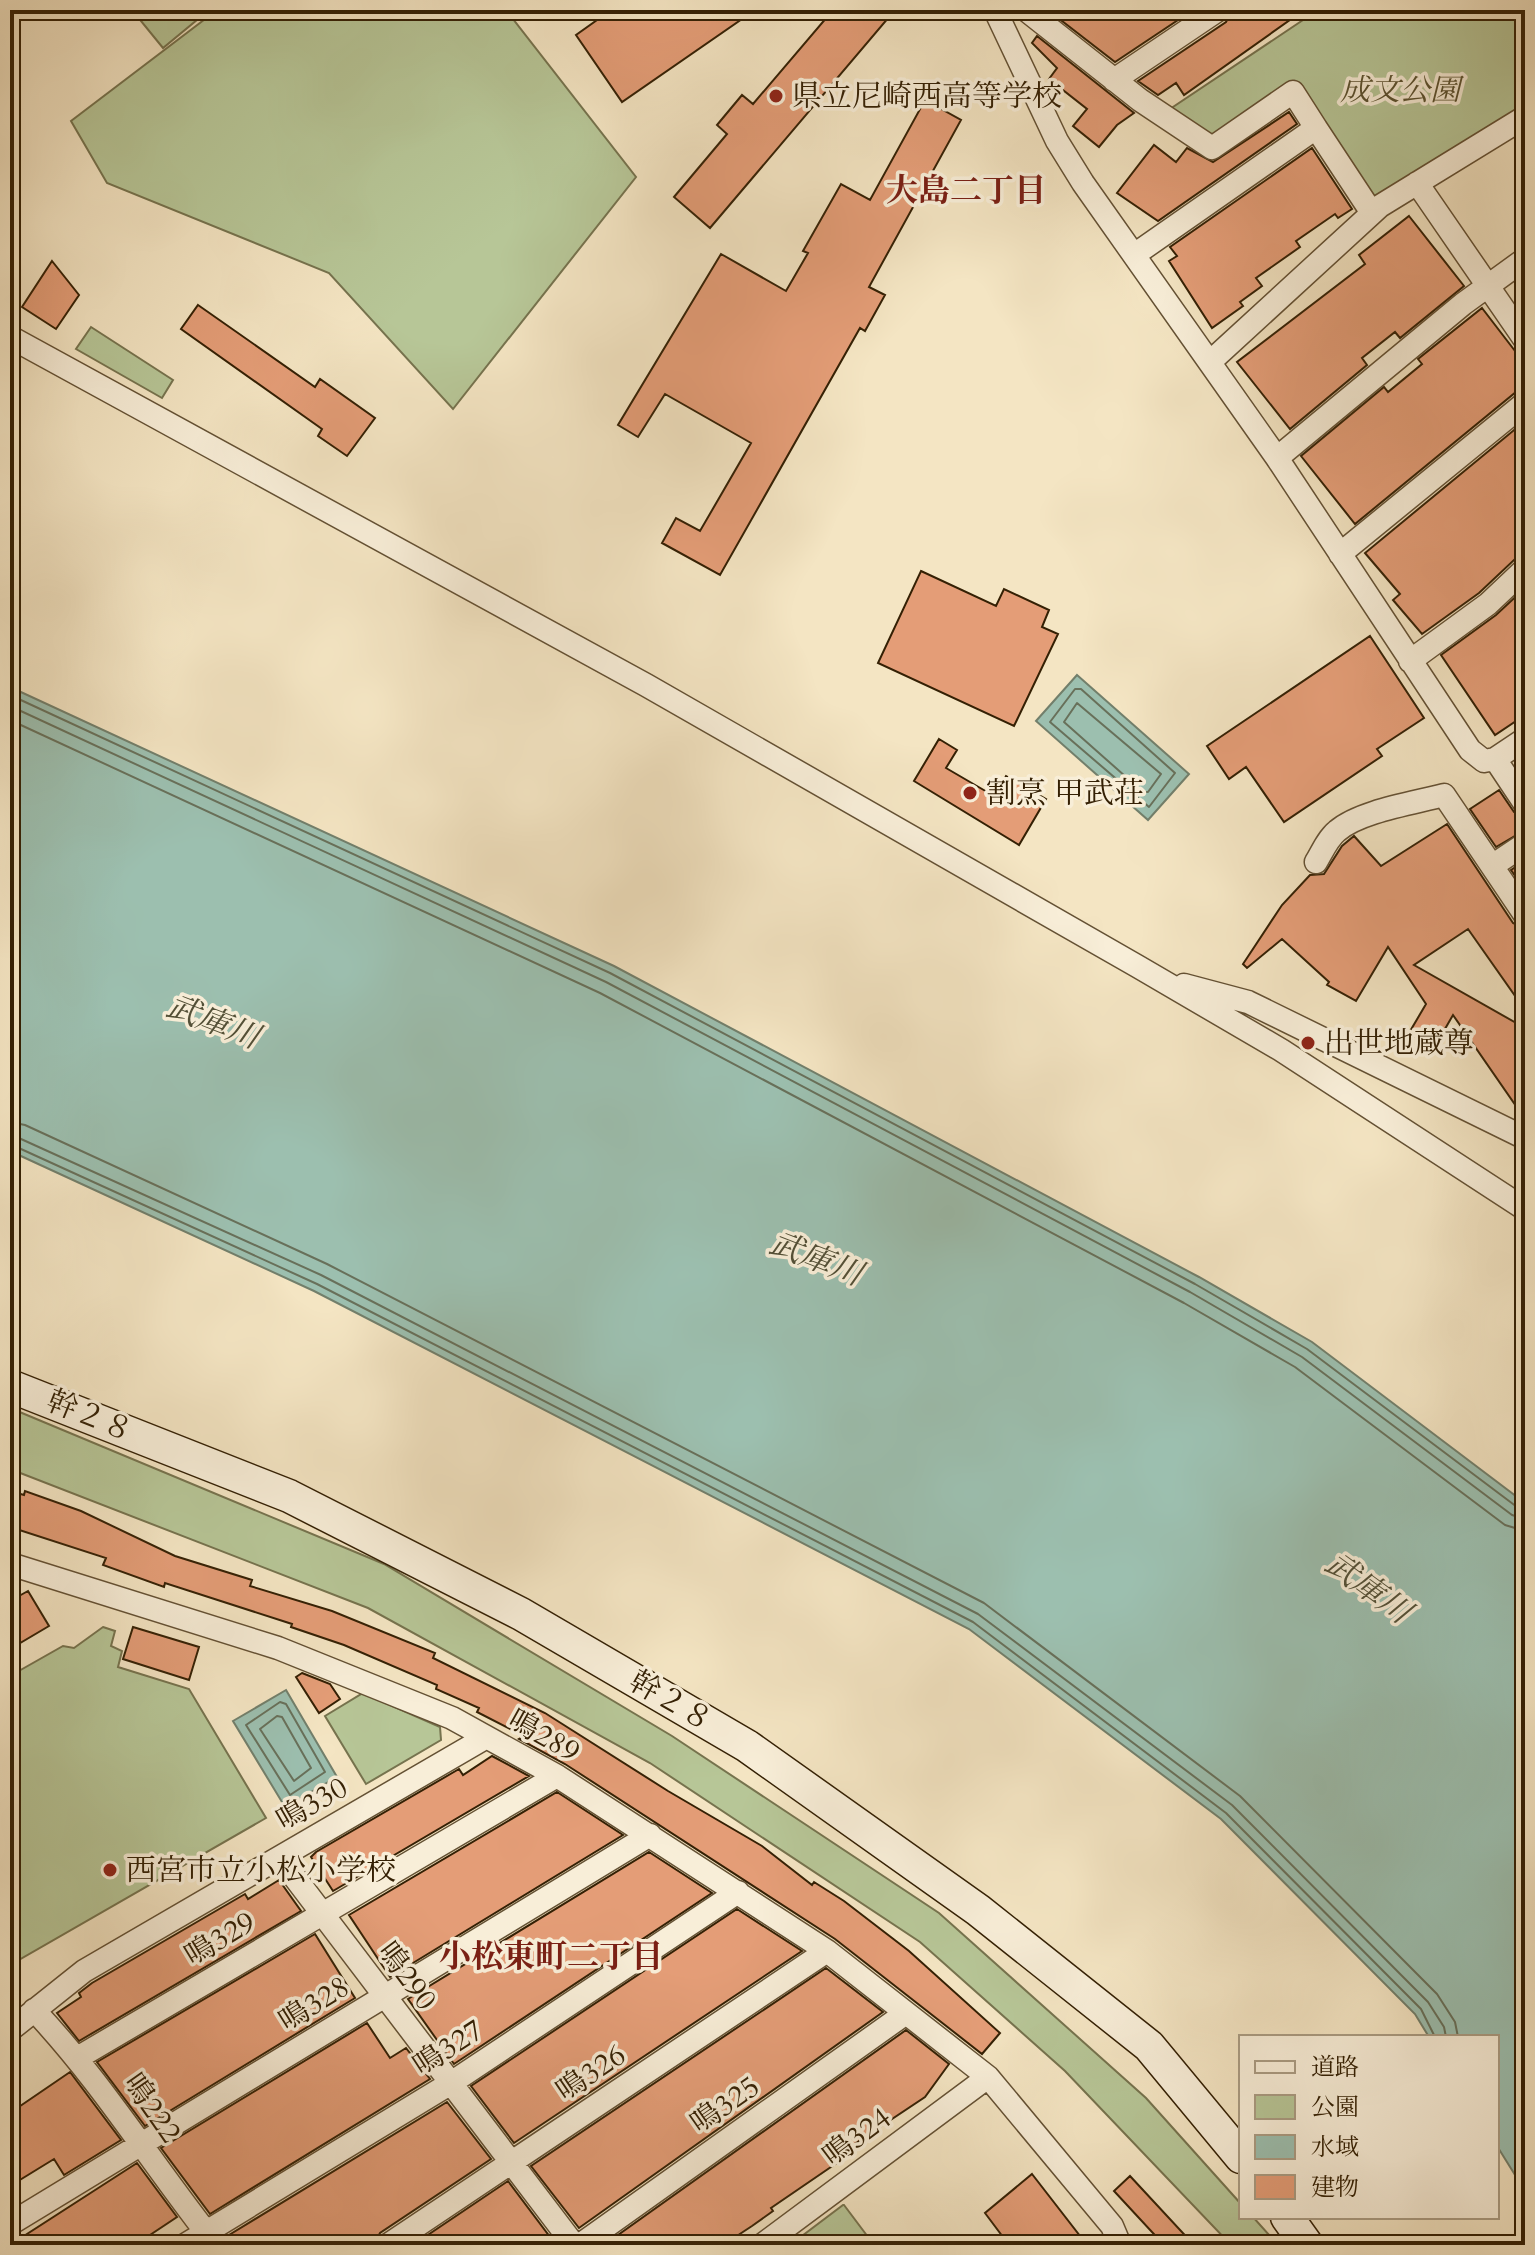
<svg xmlns="http://www.w3.org/2000/svg" width="1535" height="2255" viewBox="0 0 1535 2255" font-family="Cardo,'Noto Serif JP',serif">
  <rect width="100%" height="100%" fill="#f4e5c3"/>
  <filter id="stains"><feTurbulence type="fractalNoise" baseFrequency=".0025" numOctaves="4"/><feColorMatrix values="0 0 0 0 .2 0 0 0 0 .09 0 0 0 0 .02 0 0 0 .5 -.17"/></filter>
  <radialGradient id="worn" r=".72"><stop offset=".6" stop-color="#630" stop-opacity="0"/><stop offset="1" stop-color="#630" stop-opacity=".3"/></radialGradient>
  <path fill="#b7c697" stroke="#76734e" stroke-width="2" d="M 132,10 L 209,10 L 163,48 Z
    M 217,10 L 506,10 L 636,177 L 453,409 L 329,273 L 107,183 L 71,121 Z
    M 1318,10 L 1525,10 L 1525,106 L 1375,198 L 1294,81 L 1212,138 L 1170,109 Z
    M 91,327 L 173,380 L 162,398 L 76,349 Z
    M 10,1408 L 384,1564 L 672,1736 L 939,1913 L 1146,2098 L 1241,2204 L 1241,2217 L 1253,2217 L 1278,2245 L 1231,2245 L 1065,2071 L 920,1942 L 650,1763 L 368,1608 L 10,1469 Z
    M 103,1627 L 115,1631 L 111,1646 L 122,1651 L 118,1667 L 189,1689 L 266,1818 L 10,1965 L 10,1676 L 63,1646 L 74,1648 Z
    M 363,1693 L 440,1727 L 441,1740 L 366,1784 L 325,1716 Z
    M 844,2205 L 874,2245 L 790,2245 L 843,2205 Z"/>
  <path fill="#9cbfaf" stroke="#727f6b" stroke-width="2" d="M 1077,675 L 1189,774 L 1148,820 L 1036,721 Z
    M 10,687 L 614,966 L 1199,1277 L 1312,1342 L 1525,1503 L 1525,2191 L 1497,2146 L 1497,2037 L 1429,2037 L 1415,2014 L 1221,1819 L 969,1629 L 314,1291 L 10,1151 Z
    M 286,1690 L 337,1777 L 285,1807 L 233,1721 Z"/>
  <g fill="none" stroke-linecap="round" stroke-linejoin="round">
    <path stroke="#68705a" stroke-width="2" d="M 1075,689 L 1081,689 L 1175,773 L 1149,807 L 1050,722 Z
      M 10,695 L 610,973 L 1195,1284 L 1307,1349 L 1517,1507 L 1525,1509
      M 1077,703 L 1161,774 L 1148,792 L 1143,792 L 1064,722 Z
      M 10,706 L 606,982 L 1190,1292 L 1302,1357 L 1512,1515 L 1525,1519
      M 10,720 L 600,993 L 1184,1303 L 1295,1367 L 1505,1525 L 1525,1531
      M 10,1122 L 25,1125 L 327,1264 L 984,1603 L 1240,1796 L 1437,1994 L 1455,2022 L 1458,2037
      M 10,1134 L 321,1275 L 978,1614 L 1232,1805 L 1428,2002 L 1444,2027 L 1446,2037
      M 10,1144 L 317,1284 L 973,1622 L 1226,1813 L 1421,2009 L 1435,2037
      M 280,1702 L 286,1704 L 325,1772 L 290,1795 L 246,1725 Z
      M 277,1716 L 282,1717 L 311,1768 L 294,1781 L 260,1729 Z"/>
  </g>
  <path fill="#e49d77" stroke="#342004" stroke-width="2" d="M 590,10 L 755,10 L 622,102 L 576,35 L 597,20 Z
    M 833,10 L 895,10 L 710,228 L 674,197 L 727,134 L 717,125 L 742,95 L 753,104 Z
    M 1056,10 L 1193,10 L 1115,62 L 1053,14 Z
    M 1232,10 L 1304,10 L 1184,95 L 1176,83 L 1158,95 L 1138,81 L 1226,22 Z
    M 1037,36 L 1134,113 L 1117,125 L 1099,147 L 1073,126 L 1087,109 L 1049,79 L 1057,68 L 1032,43 Z
    M 925,100 L 961,120 L 869,287 L 885,295 L 865,331 L 860,328 L 720,575 L 662,543 L 676,518 L 700,531 L 751,443 L 665,394 L 638,437 L 618,425 L 721,254 L 786,291 L 808,253 L 803,251 L 841,184 L 870,200 Z
    M 1289,112 L 1297,124 L 1158,221 L 1117,193 L 1154,145 L 1176,162 L 1187,148 L 1213,162 Z
    M 1312,148 L 1352,209 L 1338,218 L 1335,214 L 1296,241 L 1300,247 L 1256,278 L 1262,286 L 1240,302 L 1243,306 L 1212,328 L 1169,261 L 1177,256 L 1170,247 Z
    M 1409,216 L 1464,286 L 1400,338 L 1395,332 L 1362,358 L 1367,365 L 1290,429 L 1237,362 L 1365,264 L 1359,255 Z
    M 52,261 L 79,295 L 56,329 L 22,307 Z
    M 198,305 L 315,387 L 320,379 L 375,418 L 347,456 L 318,436 L 322,429 L 181,329 Z
    M 1482,308 L 1525,364 L 1525,389 L 1516,392 L 1355,524 L 1301,456 L 1384,387 L 1388,392 L 1422,364 L 1418,359 Z
    M 1525,421 L 1525,555 L 1515,559 L 1479,593 L 1422,634 L 1393,600 L 1400,594 L 1365,553 Z
    M 921,571 L 996,606 L 1004,589 L 1049,610 L 1042,627 L 1058,634 L 1014,726 L 878,663 Z
    M 1525,588 L 1525,715 L 1495,735 L 1441,655 L 1496,615 Z
    M 1370,636 L 1424,718 L 1377,749 L 1382,756 L 1284,822 L 1246,767 L 1229,779 L 1207,746 Z
    M 939,739 L 957,750 L 946,768 L 994,796 L 1006,776 L 1046,799 L 1019,845 L 914,781 Z
    M 1499,790 L 1514,812 L 1525,818 L 1525,830 L 1496,847 L 1470,809 Z
    M 1447,824 L 1513,923 L 1525,929 L 1525,1010 L 1468,929 L 1414,965 L 1525,1028 L 1525,1119 L 1453,1015 L 1434,1048 L 1409,1033 L 1426,1004 L 1388,947 L 1356,1001 L 1327,985 L 1329,982 L 1282,939 L 1247,968 L 1243,964 L 1282,905 L 1310,875 L 1324,874 L 1342,846 L 1354,836 L 1381,866 Z
    M 1525,861 L 1525,890 L 1511,870 Z
    M 10,1491 L 24,1495 L 25,1491 L 81,1511 L 175,1556 L 252,1580 L 250,1586 L 332,1611 L 435,1653 L 433,1658 L 545,1713 L 668,1791 L 762,1846 L 812,1885 L 814,1882 L 844,1901 L 909,1951 L 1000,2033 L 982,2054 L 835,1939 L 565,1764 L 519,1739 L 524,1736 L 477,1712 L 479,1708 L 436,1689 L 437,1685 L 344,1645 L 291,1627 L 292,1624 L 165,1583 L 164,1587 L 103,1565 L 106,1558 L 10,1527 Z
    M 28,1591 L 49,1626 L 10,1649 L 10,1601 Z
    M 133,1627 L 199,1647 L 189,1680 L 123,1659 Z
    M 302,1673 L 330,1684 L 340,1699 L 319,1713 L 296,1677 Z
    M 492,1756 L 529,1776 L 333,1891 L 311,1857 L 316,1852 L 459,1769 L 463,1775 Z
    M 557,1792 L 623,1835 L 390,1977 L 349,1915 Z
    M 649,1852 L 712,1893 L 454,2064 L 408,1999 Z
    M 279,1880 L 301,1911 L 79,2041 L 57,2013 L 81,1997 L 79,1993 L 92,1983 L 245,1894 L 248,1899 Z
    M 737,1909 L 802,1951 L 514,2143 L 471,2086 Z
    M 315,1934 L 355,1998 L 145,2126 L 97,2062 Z
    M 826,1968 L 883,2012 L 579,2228 L 531,2166 Z
    M 367,2023 L 390,2058 L 406,2048 L 430,2079 L 210,2214 L 161,2148 Z
    M 906,2030 L 949,2064 L 925,2097 L 844,2151 L 847,2156 L 771,2208 L 773,2211 L 752,2226 L 723,2245 L 604,2245 Z
    M 70,2072 L 121,2140 L 64,2175 L 54,2159 L 10,2186 L 10,2113 Z
    M 447,2102 L 491,2159 L 380,2233 L 374,2245 L 235,2245 L 229,2235 Z
    M 137,2163 L 177,2217 L 147,2237 L 152,2245 L 10,2245 Z
    M 1032,2174 L 1087,2245 L 1009,2245 L 985,2213 Z
    M 1130,2176 L 1194,2245 L 1164,2245 L 1114,2191 Z
    M 508,2181 L 556,2245 L 413,2245 Z"/>
  <g fill="none" stroke-linecap="round" stroke-linejoin="round">
    <defs>
      <path id="street" d="M 995,10 L 1057,141 L 1083,183 L 1277,458 L 1470,750 L 1484,761 L 1495,759 L 1525,739
        M 1026,10 L 1140,100 L 1212,148 L 1293,92 L 1316,128
        M 1114,80 L 1218,10
        M 1417,183 L 1525,340
        M 1134,255 L 1316,128 L 1372,213
        M 10,337 L 646,685 L 1137,966 L 1281,1050 L 1525,1209
        M 1210,362 L 1380,206 L 1525,117
        M 1277,458 L 1463,304 L 1525,259
        M 1340,554 L 1525,403
        M 1410,661 L 1488,604 L 1525,569
        M 1495,759 L 1525,804
        M 1316,862 C 1322,852 1328,838 1337,831 C 1360,811 1415,803 1444,795 L 1525,915
        M 1492,866 L 1525,844
        M 1182,988 L 1184,985 L 1248,1002 L 1525,1138
        M 10,1564 L 278,1648 L 452,1718 L 557,1776 L 827,1951 L 988,2077 L 1112,2226 L 1120,2245
        M 280,1858 L 574,2245
        M 34,2010 C 102,2082 154,2167 216,2245
        M 10,2030 L 84,1971 L 485,1738
        M 79,2057 L 557,1776
        M 10,2224 L 650,1835
        M 185,2245 L 451,2083 L 738,1892
        M 388,2245 L 827,1951
        M 580,2245 L 906,2013
        M 762,2245 L 988,2077"/>
      <path id="secondary" d="M 10,1386 L 289,1496 L 521,1614 L 747,1746 L 978,1910 L 1149,2046 L 1241,2157
        M 1287,2217 L 1307,2245"/>
    </defs>
    <use href="#street" stroke="#645134" stroke-width="25"/>
    <use href="#secondary" stroke="#342004" stroke-width="35"/>
    <use href="#street" stroke="#f8eed8" stroke-width="22"/>
    <use href="#secondary" stroke="#f8eed8" stroke-width="32"/>
  </g>
  <g fill="#8f2418" stroke="#f8eed8" stroke-width="3">
    <circle cx="776" cy="96" r="8"/>
    <circle cx="970" cy="793" r="8"/>
    <circle cx="1308" cy="1043" r="8"/>
    <circle cx="110" cy="1870" r="8"/>
  </g>
  <g text-anchor="middle" dominant-baseline="central" stroke-width="7" stroke-linejoin="round" paint-order="stroke">
    <g font-size="30" font-style="italic" fill="#5b5230" stroke="#f8eed8">
      <text x="1400" y="90">成文公園</text>
    </g>
    <g font-size="30" fill="#342004" stroke="#f8eed8" text-anchor="start">
      <text x="792" y="96">県立尼崎西高等学校</text>
      <text x="986" y="793">割烹 甲武荘</text>
      <text x="1324" y="1043">出世地蔵尊</text>
      <text x="126" y="1870">西宮市立小松小学校</text>
    </g>
    <g font-size="30" fill="#342004" stroke="#f8eed8">
      <text transform="translate(90 1416) rotate(22)">幹２８</text>
      <text transform="translate(671 1701) rotate(30)">幹２８</text>
      <text transform="translate(544 1736) rotate(29)">鳴289</text>
      <text transform="translate(312 1804) rotate(-30)">鳴330</text>
      <text transform="translate(220 1939) rotate(-31)">鳴329</text>
      <text transform="translate(407 1976) rotate(53)">鳴290</text>
      <text transform="translate(314 2004) rotate(-32)">鳴328</text>
      <text transform="translate(448 2048) rotate(-33)">鳴327</text>
      <text transform="translate(591 2073) rotate(-34)">鳴326</text>
      <text transform="translate(725 2105) rotate(-35)">鳴325</text>
      <text transform="translate(152 2108) rotate(55)">鳴222</text>
      <text transform="translate(857 2137) rotate(-37)">鳴324</text>
    </g>
    <g font-size="32" font-weight="bold" fill="#7a1f14" stroke="#f8eed8">
      <text x="966" y="191">大島二丁目</text>
      <text x="551" y="1957">小松東町二丁目</text>
    </g>
    <g font-size="32" font-style="italic" fill="#535037" stroke="#f8eed8">
      <text transform="translate(213 1022) rotate(21)">武庫川</text>
      <text transform="translate(816 1259) rotate(21)">武庫川</text>
      <text transform="translate(1368 1588) rotate(36)">武庫川</text>
    </g>
  </g>
  <rect width="1535" height="2255" fill="none" stroke="#f4e5c3" stroke-width="40"/>
  <rect x="12" y="12" width="1511" height="2231" fill="none" stroke="#342004" stroke-width="4"/>
  <rect x="20" y="20" width="1495" height="2215" fill="none" stroke="#342004" stroke-width="2"/>
  <rect x="1239" y="2035" width="260" height="184" fill="#f8eed8" stroke="#aa9c83" stroke-width="2"/>
  <rect x="1255" y="2061" width="40" height="12" fill="#f8eed8" stroke="#aa9c83" stroke-width="2"/>
  <text x="1311" y="2075" font-size="24" fill="#342004">道路</text>
  <rect x="1255" y="2095" width="40" height="24" fill="#b7c697" stroke="#aa9c83" stroke-width="2"/>
  <text x="1311" y="2115" font-size="24" fill="#342004">公園</text>
  <rect x="1255" y="2135" width="40" height="24" fill="#9cbfaf" stroke="#aa9c83" stroke-width="2"/>
  <text x="1311" y="2155" font-size="24" fill="#342004">水域</text>
  <rect x="1255" y="2175" width="40" height="24" fill="#e49d77" stroke="#aa9c83" stroke-width="2"/>
  <text x="1311" y="2195" font-size="24" fill="#342004">建物</text>
  <rect width="100%" height="100%" filter="url(#stains)"/>
  <rect width="100%" height="100%" fill="url(#worn)"/>
</svg>
